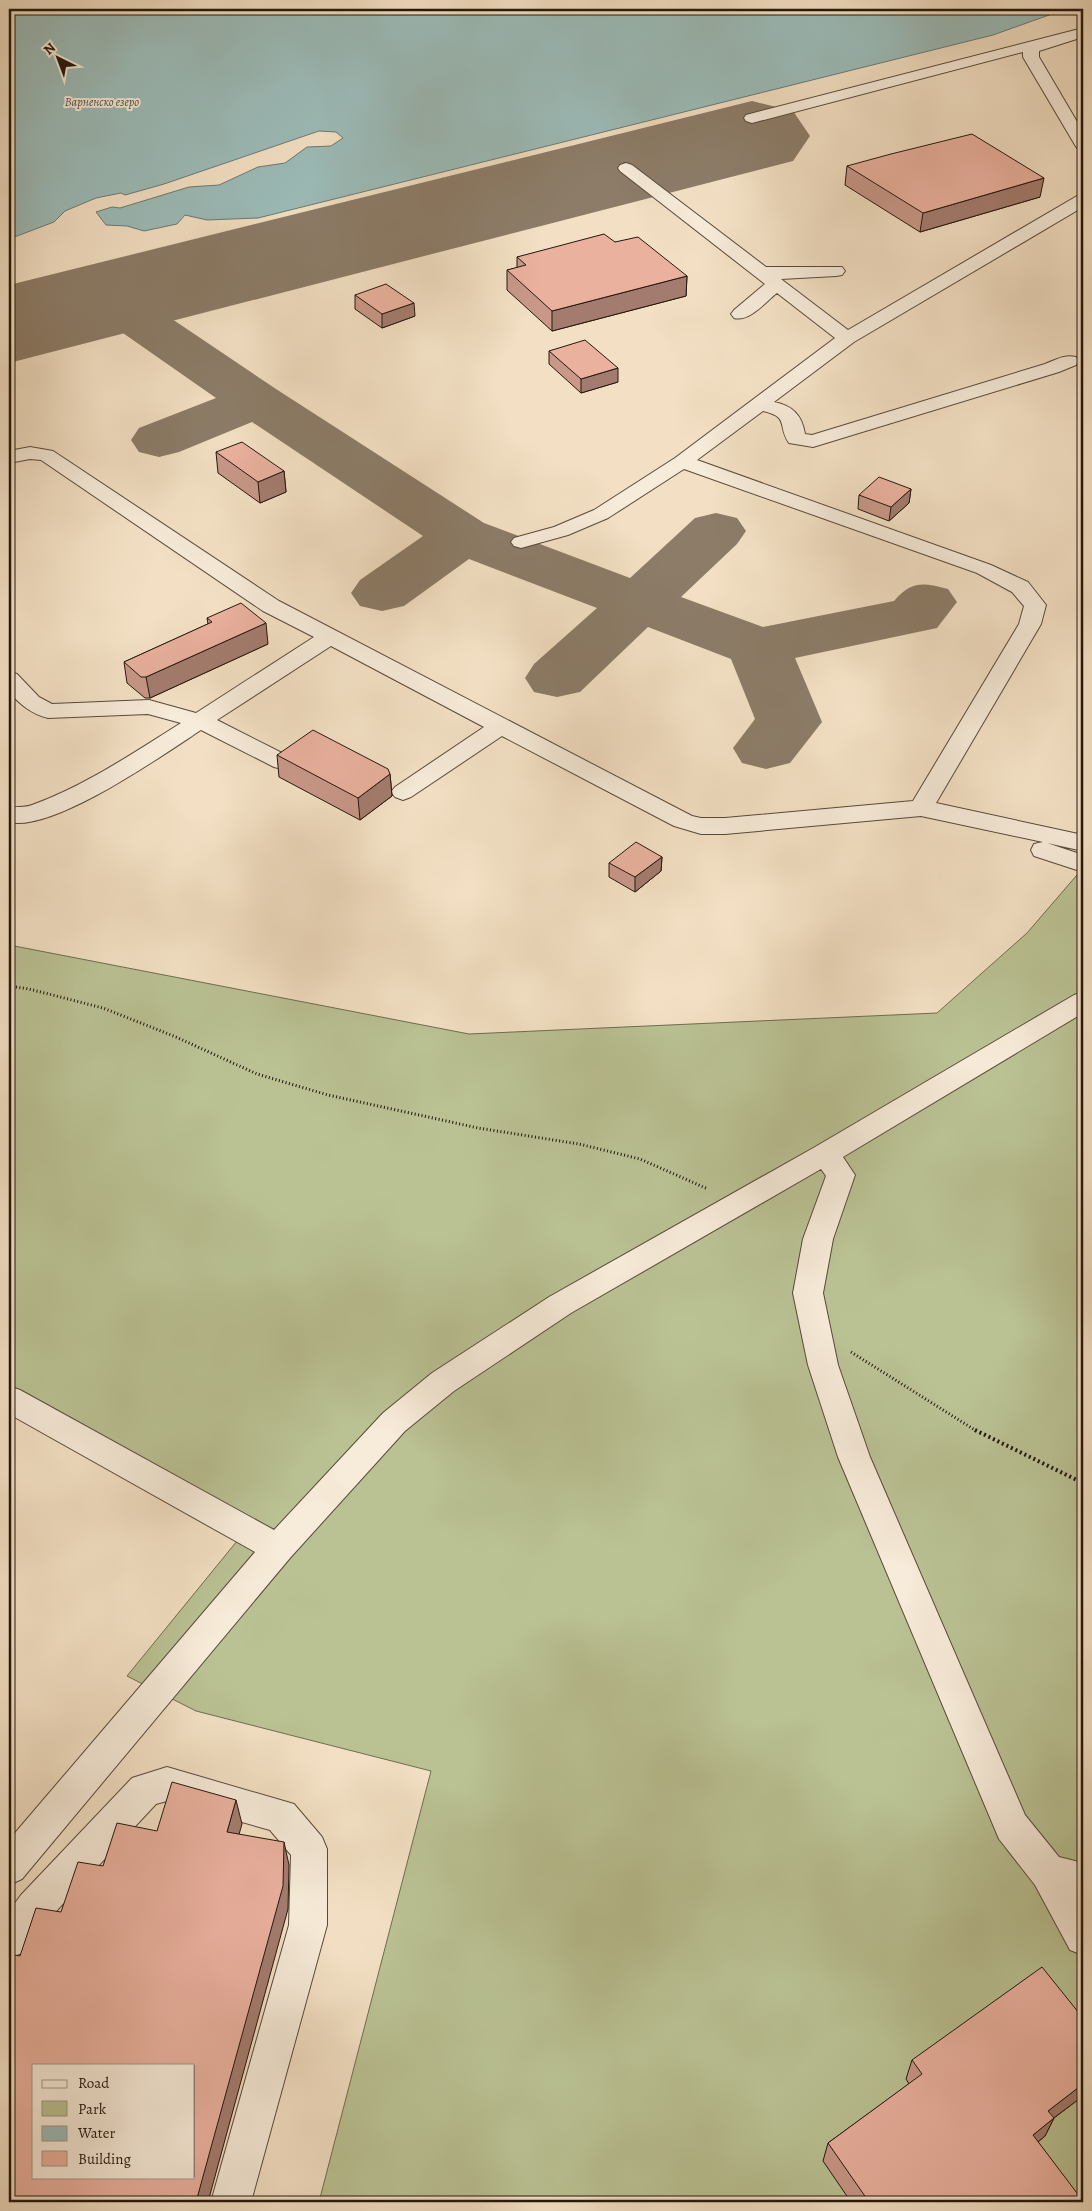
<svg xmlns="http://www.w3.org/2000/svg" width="1092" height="2211" viewBox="0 0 1092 2211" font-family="Alegreya,serif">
  <rect width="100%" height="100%" fill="#f3e0c4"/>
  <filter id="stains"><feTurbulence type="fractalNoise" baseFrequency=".004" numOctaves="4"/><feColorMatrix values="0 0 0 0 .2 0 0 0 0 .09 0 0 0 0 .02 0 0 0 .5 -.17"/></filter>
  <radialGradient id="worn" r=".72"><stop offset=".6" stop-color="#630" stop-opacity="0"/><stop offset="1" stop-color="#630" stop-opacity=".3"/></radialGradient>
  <path fill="#bac294" stroke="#6f6c50" d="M 1083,868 L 1083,2202 L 319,2202 L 431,1771 L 196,1711 L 127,1676 L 246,1530 L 9,1399 L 9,945 L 469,1034 L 937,1013 L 1027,933 Z"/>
  <path fill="#9cbcb9" stroke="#6c7a74" d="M 9,9 L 1066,9 L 993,35 L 258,218 L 207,220 L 185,215 L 177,224 L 144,231 L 127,226 L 106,225 L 96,212 L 112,207 L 120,208 L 189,187 L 219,185 L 258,167 L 285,163 L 307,147 L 331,146 L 343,138 L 336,132 L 319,131 L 164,184 L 125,195 L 121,193 L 96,198 L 65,211 L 54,222 L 9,239 Z"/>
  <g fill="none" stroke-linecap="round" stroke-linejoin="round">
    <path fill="#8c7c68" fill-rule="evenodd" d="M 108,284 L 126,288 L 276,389 L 484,523 L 630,578 L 695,518 L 716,513 L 737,518 L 746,531 L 737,544 L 681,597 L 763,627 L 894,601 C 912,580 924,583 948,589 L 957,602 L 937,628 L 795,658 L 822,722 L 790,763 L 766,769 L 742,763 L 733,748 L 755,719 L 731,659 L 648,627 L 580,692 L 557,697 L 534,692 L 525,678 L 534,664 L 597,608 L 469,559 L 404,606 L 382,611 L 360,606 L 351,593 L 360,580 L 423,536 L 252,422 L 179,452 L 159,457 L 139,452 L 131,440 L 139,428 L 216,398 L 90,310 L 82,299 L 90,288 Z"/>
    <path fill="#8c7c68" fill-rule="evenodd" d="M 752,101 L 793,111 L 810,136 L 793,161 L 9,363 L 9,285 Z"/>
    <defs>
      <path id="minor" d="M 1083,28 L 1083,37 L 1039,51 L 1039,57 L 1083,132 L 1083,150 L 1077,148 L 1075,145 L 1023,57 L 1023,52 L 752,123 L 746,121 L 744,118 L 746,115 Z
        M 626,163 L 632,165 L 766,267 L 842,267 L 845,271 L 842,275 L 836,276 L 781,279 L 848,330 L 1077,196 L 1083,195 L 1083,207 L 854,342 L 774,402 C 793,406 802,415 805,434 L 812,435 L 1045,364 C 1055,360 1065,354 1076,357 L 1078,361 L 1076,365 L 1059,372 L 813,447 L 789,443 C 777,426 790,417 763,411 L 697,460 L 991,565 L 1028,582 L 1046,605 L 1041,624 L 936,803 L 1083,835 L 1083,851 L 1047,843 L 1083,855 L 1083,872 L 1034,856 L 1031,850 L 1034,844 L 1043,842 L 921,816 L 725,834 L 701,834 L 674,826 L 502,736 L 411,797 L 403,800 L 395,797 L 391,792 L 395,787 L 484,727 L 331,646 L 217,720 L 290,757 L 294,762 L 290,767 L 282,769 L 274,767 L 201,730 C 163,755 52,833 9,822 L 9,808 C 16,806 24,808 32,805 C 85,786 133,753 181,723 L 148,714 L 48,718 C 31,714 20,704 9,692 L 9,672 L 17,674 L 39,697 L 52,704 L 149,700 L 196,713 L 314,637 L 263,611 L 41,460 L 30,459 L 9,463 L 9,451 L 30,447 L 53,451 L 279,601 L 692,816 L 701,818 L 725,818 L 913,801 L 1019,624 L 1024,606 L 1012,592 L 977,573 L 684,469 L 608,518 L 568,535 L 521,548 L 514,546 L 511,542 L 514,538 L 554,527 L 594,510 L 675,458 L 835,338 L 777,293 C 765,302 750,322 734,318 L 731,314 L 734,310 L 765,284 L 620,171 L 618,168 L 620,165 Z
        M 1083,992 L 1083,1013 L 843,1157 L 855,1175 L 833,1239 L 823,1293 L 838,1365 L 870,1457 L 1025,1815 L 1059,1857 L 1083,1863 L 1083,1955 L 1070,1950 L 1035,1885 L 999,1839 L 838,1457 L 808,1365 L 793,1293 L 803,1239 L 826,1176 L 821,1169 L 571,1313 L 454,1391 L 405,1431 L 290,1558 L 22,1879 L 9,1885 L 9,1840 L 255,1552 L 9,1414 L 9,1386 L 20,1390 L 274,1530 L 383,1413 L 432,1373 L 549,1297 L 815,1147 L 1074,995 Z
        M 167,1767 L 294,1804 L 322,1837 L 327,1849 L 327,1925 L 251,2202 L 211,2202 L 289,1925 L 291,1855 L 270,1830 L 167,1801 L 156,1804 L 47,1921 L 22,1953 L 9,1958 L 9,1911 L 21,1895 L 132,1778 Z"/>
    </defs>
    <use href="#minor" stroke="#58493b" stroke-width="2"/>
    <path stroke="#24170d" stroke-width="3" stroke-dasharray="1 2.5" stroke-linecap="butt" d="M 9,986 L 29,989 L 103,1008 L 176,1037 L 257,1074 L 328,1095 L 478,1128 L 579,1144 L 640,1159 L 708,1189
      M 851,1352 L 978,1432"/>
    <path stroke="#24170d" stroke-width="4" stroke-dasharray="2 3" stroke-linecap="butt" d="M 975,1430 L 1083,1483"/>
    <use href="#minor" fill="#f7ebd9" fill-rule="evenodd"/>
  </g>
  <path fill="#c99889" stroke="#24170d" d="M 847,166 L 1040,197 L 920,232 L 845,185 Z
    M 615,242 L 687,276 L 686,296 L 552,331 L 507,290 L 507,270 L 517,268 L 517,257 Z
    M 355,295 L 415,316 L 382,328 L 355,309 Z
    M 549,351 L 618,382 L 581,393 L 549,364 Z
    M 216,452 L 284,471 L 286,492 L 260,503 L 218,473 Z
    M 911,489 L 909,503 L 889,521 L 858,509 L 859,495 Z
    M 207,618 L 268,644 L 150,698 L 145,698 L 127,683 L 124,662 L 208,624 Z
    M 277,755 L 390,774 L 392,796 L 360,820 L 279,777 Z
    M 662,857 L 661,871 L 635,892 L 609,877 L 609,863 Z
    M 912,2060 L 1083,2096 L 1054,2118 L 1045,2136 L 1038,2142 L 1083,2202 L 851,2202 L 823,2161 L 828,2143 L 909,2084 L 906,2079 Z"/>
  <path fill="#a47c6f" stroke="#24170d" d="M 1044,178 L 1040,197 L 920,232 L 923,213 Z
    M 687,276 L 686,296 L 552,331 L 552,311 Z
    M 414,303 L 415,316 L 382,328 L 382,314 Z
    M 618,368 L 618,382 L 581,393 L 581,379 Z
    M 284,471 L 286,492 L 260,503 L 258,482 Z
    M 911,489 L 909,503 L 889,521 L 891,507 Z
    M 266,623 L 268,644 L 150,698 L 146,677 Z
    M 390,774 L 392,796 L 360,820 L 358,798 Z
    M 662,857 L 661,871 L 635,892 L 635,877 Z
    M 236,1800 L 242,1824 L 233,1855 L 227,1832 Z
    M 284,1842 L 289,1865 L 288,1909 L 208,2202 L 196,2202 Z
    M 1083,2084 L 1083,2096 L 1039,2129 L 1048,2111 Z
    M 1054,2118 L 1045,2136 L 1024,2153 L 1033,2135 Z"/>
  <path fill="#eab19f" stroke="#24170d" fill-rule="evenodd" d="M 972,134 L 1044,178 L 923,213 L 847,166 L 891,154 Z
    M 604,234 L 615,242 L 638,237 L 687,276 L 552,311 L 507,270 L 526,265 L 517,257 Z
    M 386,284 L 414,303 L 382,314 L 355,295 Z
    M 585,340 L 618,368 L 581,379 L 549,351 Z
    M 242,442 L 284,471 L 258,482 L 216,452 Z
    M 879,477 L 911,489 L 891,507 L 859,495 Z
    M 241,603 L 266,623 L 146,677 L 141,677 L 124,662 L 212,622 L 207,618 Z
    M 313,730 L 388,769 L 390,774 L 358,798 L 277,755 Z
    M 636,842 L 662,857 L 635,877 L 609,863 Z
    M 172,1782 L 236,1800 L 227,1832 L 284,1842 L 283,1886 L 196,2202 L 9,2202 L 9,1954 L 20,1956 L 36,1908 L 61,1912 L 78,1862 L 103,1866 L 117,1823 L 157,1831 ZM 34,2065 L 194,2065 L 194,2177 L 34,2177 Z
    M 1042,1967 L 1083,2018 L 1083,2084 L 1048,2111 L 1054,2118 L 1033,2135 L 1083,2201 L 1083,2202 L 869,2202 L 828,2143 L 922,2074 L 912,2060 Z"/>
  <g text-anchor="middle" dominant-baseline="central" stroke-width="4" stroke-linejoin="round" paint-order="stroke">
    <g font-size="12" font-style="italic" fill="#4e5149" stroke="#f7ebd9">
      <text x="102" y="102">Варненско езеро</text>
    </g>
  </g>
  <rect width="1092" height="2211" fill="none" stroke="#f3e0c4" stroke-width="30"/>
  <rect x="10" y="10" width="1072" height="2191" fill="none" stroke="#24170d" stroke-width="2.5"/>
  <rect x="15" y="15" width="1062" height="2181" fill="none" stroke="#24170d"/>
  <rect x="32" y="2064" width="162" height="115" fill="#f7ebd9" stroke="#a39687"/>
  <rect x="42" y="2080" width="25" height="8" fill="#f7ebd9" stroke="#a39687"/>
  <text x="78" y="2088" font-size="15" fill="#24170d">Road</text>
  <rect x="42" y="2101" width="25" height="15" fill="#bac294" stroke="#a39687"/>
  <text x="78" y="2114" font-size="15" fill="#24170d">Park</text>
  <rect x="42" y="2126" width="25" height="15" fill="#9cbcb9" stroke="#a39687"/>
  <text x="78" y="2138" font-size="15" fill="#24170d">Water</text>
  <rect x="42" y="2151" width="25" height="15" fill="#eab19f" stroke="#a39687"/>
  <text x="78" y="2164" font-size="15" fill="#24170d">Building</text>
  <g transform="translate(58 58) rotate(318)" stroke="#f7ebd9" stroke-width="4" paint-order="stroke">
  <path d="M0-4L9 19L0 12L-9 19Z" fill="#24170d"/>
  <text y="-8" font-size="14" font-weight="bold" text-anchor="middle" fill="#24170d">N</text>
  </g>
  <rect width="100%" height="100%" filter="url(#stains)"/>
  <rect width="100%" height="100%" fill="url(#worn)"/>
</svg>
